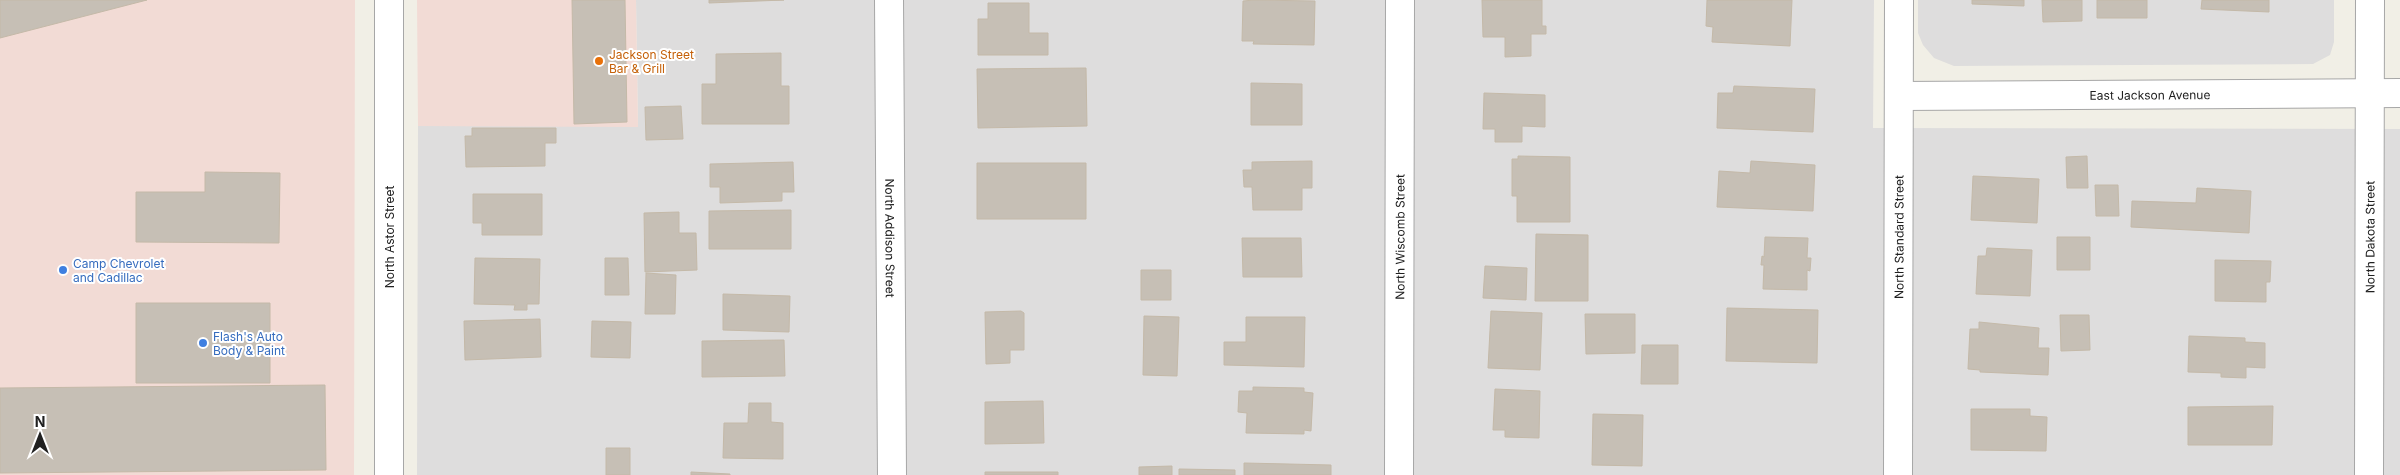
<svg xmlns="http://www.w3.org/2000/svg" width="2400" height="475" viewBox="0 0 2400 475" font-family="Inter,sans-serif">
  <rect width="100%" height="100%" fill="#f1efe6"/>
  <path fill="#dedddd" d="M 636,0 L 1874,0 L 1873,128 L 2400,129 L 2400,475 L 417,475 L 418,126 L 638,126 Z
    M 1918,0 L 2334,0 L 2334,42 L 2330,55 L 2313,64 L 1954,66 L 1934,58 L 1923,45 L 1918,33 Z"/>
  <path fill="#f2dbd5" d="M 0,0 L 355,0 L 354,475 L 0,475 Z
    M 417,0 L 636,0 L 638,127 L 418,126 Z"/>
  <path fill="#c6bfb5" stroke="#c4b9a8" d="M 0,0 L 147,0 L 0,38 Z
    M 572,0 L 625,0 L 627,122 L 574,124 Z
    M 709,0 L 784,0 L 709,3 Z
    M 1254,0 L 1315,1 L 1314,45 L 1253,44 L 1254,41 L 1242,41 L 1243,1 Z
    M 1482,0 L 1542,0 L 1542,26 L 1546,26 L 1546,34 L 1531,34 L 1531,56 L 1505,57 L 1505,37 L 1483,37 Z
    M 1707,0 L 1792,0 L 1790,46 L 1712,42 L 1713,27 L 1706,26 Z
    M 1972,0 L 2024,0 L 2024,6 L 1972,4 Z
    M 2042,0 L 2082,0 L 2082,21 L 2043,22 Z
    M 2097,0 L 2147,0 L 2147,18 L 2097,18 Z
    M 2202,0 L 2269,0 L 2269,12 L 2201,9 Z
    M 988,3 L 1029,3 L 1029,33 L 1048,33 L 1048,55 L 978,55 L 978,19 L 988,19 Z
    M 781,53 L 781,86 L 789,86 L 789,124 L 702,124 L 702,84 L 716,84 L 716,54 Z
    M 1086,68 L 1087,126 L 978,128 L 977,69 Z
    M 1251,83 L 1302,84 L 1302,125 L 1251,125 Z
    M 1734,86 L 1815,89 L 1813,132 L 1717,128 L 1718,93 L 1733,93 Z
    M 1484,93 L 1545,95 L 1545,127 L 1522,126 L 1522,142 L 1495,142 L 1495,129 L 1483,129 Z
    M 681,106 L 683,139 L 646,140 L 645,107 Z
    M 472,128 L 556,128 L 556,143 L 545,143 L 545,166 L 466,167 L 465,136 L 472,136 Z
    M 1518,156 L 1570,157 L 1570,222 L 1517,222 L 1517,196 L 1512,196 L 1512,159 L 1518,159 Z
    M 2087,156 L 2088,188 L 2067,188 L 2066,157 Z
    M 1312,161 L 1312,188 L 1302,188 L 1302,210 L 1253,210 L 1252,187 L 1244,187 L 1243,170 L 1252,170 L 1252,162 Z
    M 1751,161 L 1815,165 L 1813,211 L 1717,207 L 1719,171 L 1750,173 Z
    M 793,162 L 794,192 L 782,192 L 782,201 L 720,203 L 720,187 L 710,187 L 710,164 Z
    M 977,163 L 1086,163 L 1086,219 L 977,219 Z
    M 205,172 L 280,173 L 279,243 L 136,242 L 136,192 L 205,192 Z
    M 1973,176 L 2039,179 L 2037,223 L 1971,220 Z
    M 2095,185 L 2118,185 L 2119,216 L 2096,216 Z
    M 2197,188 L 2251,191 L 2249,233 L 2131,227 L 2132,201 L 2196,203 Z
    M 473,194 L 542,194 L 542,235 L 482,235 L 482,223 L 473,223 Z
    M 791,210 L 791,249 L 709,249 L 709,211 Z
    M 679,212 L 679,233 L 696,233 L 697,270 L 645,272 L 644,213 Z
    M 1536,234 L 1588,235 L 1588,301 L 1535,301 Z
    M 1765,237 L 1808,238 L 1807,258 L 1811,258 L 1810,271 L 1807,270 L 1807,290 L 1763,289 L 1764,265 L 1761,265 L 1762,256 L 1764,257 Z
    M 2057,237 L 2090,237 L 2090,270 L 2057,270 Z
    M 1242,238 L 1301,238 L 1302,277 L 1243,277 Z
    M 1987,248 L 2032,250 L 2030,296 L 1976,294 L 1978,256 L 1986,256 Z
    M 475,258 L 540,259 L 539,304 L 527,304 L 527,310 L 514,310 L 515,305 L 474,304 Z
    M 605,258 L 628,258 L 629,295 L 605,295 Z
    M 2215,260 L 2271,261 L 2270,282 L 2266,282 L 2266,302 L 2215,301 Z
    M 1485,266 L 1527,268 L 1526,300 L 1483,298 Z
    M 1141,270 L 1171,270 L 1171,300 L 1141,300 Z
    M 646,273 L 676,275 L 675,314 L 645,314 Z
    M 723,294 L 790,296 L 789,332 L 723,330 Z
    M 136,303 L 270,303 L 270,383 L 136,383 Z
    M 1727,308 L 1818,310 L 1817,363 L 1726,361 Z
    M 1021,311 L 1024,313 L 1024,350 L 1010,350 L 1010,363 L 986,364 L 985,312 Z
    M 1491,311 L 1542,313 L 1540,370 L 1488,368 Z
    M 1585,314 L 1635,314 L 1635,353 L 1586,354 Z
    M 2060,315 L 2089,315 L 2090,350 L 2061,351 Z
    M 1144,316 L 1179,317 L 1177,376 L 1143,375 Z
    M 1246,317 L 1305,317 L 1304,367 L 1224,365 L 1224,342 L 1246,342 Z
    M 540,319 L 541,357 L 465,360 L 464,321 Z
    M 592,321 L 631,322 L 630,358 L 591,357 Z
    M 1979,322 L 2039,328 L 2038,348 L 2049,348 L 2048,375 L 1980,372 L 1980,370 L 1968,369 L 1970,329 L 1979,329 Z
    M 2189,336 L 2245,338 L 2245,342 L 2265,343 L 2265,368 L 2246,367 L 2246,378 L 2221,377 L 2221,373 L 2188,372 Z
    M 784,340 L 785,376 L 702,377 L 702,341 Z
    M 1642,345 L 1678,345 L 1678,384 L 1641,384 Z
    M 325,385 L 326,470 L 0,473 L 0,388 Z
    M 1253,387 L 1304,388 L 1304,392 L 1313,393 L 1311,431 L 1304,430 L 1304,434 L 1246,433 L 1247,413 L 1238,412 L 1239,391 L 1253,391 Z
    M 1495,389 L 1540,391 L 1539,438 L 1505,437 L 1505,430 L 1493,430 Z
    M 1043,401 L 1044,443 L 985,444 L 985,402 Z
    M 749,403 L 771,403 L 771,422 L 783,423 L 783,459 L 723,458 L 724,423 L 748,423 Z
    M 2273,406 L 2272,445 L 2188,445 L 2188,407 Z
    M 1971,409 L 2030,409 L 2030,416 L 2047,417 L 2046,451 L 1971,450 Z
    M 1593,414 L 1643,415 L 1642,466 L 1592,465 Z
    M 606,448 L 630,448 L 630,475 L 606,475 Z
    M 1244,463 L 1331,465 L 1331,475 L 1244,475 Z
    M 1172,466 L 1172,475 L 1139,475 L 1139,467 Z
    M 1179,469 L 1235,470 L 1235,475 L 1179,475 Z
    M 691,472 L 730,474 L 730,475 L 691,475 Z
    M 985,472 L 1058,472 L 1058,475 L 985,475 Z"/>
  <g fill="none" stroke-linecap="round" stroke-linejoin="round">
    <defs>
      <g id="minor">
        <path d="M 389,0 L 389,475"/>
        <path id="s1" d="M 889,0 L 892,475"/>
        <path id="s2" d="M 1899,96 L 2400,93"/>
        <path id="s3" d="M 1399,475 L 1400,0"/>
        <path id="s4" d="M 1898,475 L 1899,0"/>
        <path id="s5" d="M 2369,475 L 2370,0"/>
      </g>
    </defs>
    <use href="#minor" stroke="#a7a7a7" stroke-width="30"/>
    <use href="#minor" stroke="#fff" stroke-width="28"/>
  </g>
  <circle fill="#e8710a" stroke="#fff" stroke-width="2" cx="599" cy="61" r="5"/>
  <g fill="#3f7fe0" stroke="#fff" stroke-width="2">
    <circle cx="63" cy="270" r="5"/>
    <circle cx="203" cy="343" r="5"/>
  </g>
  <g text-anchor="middle" dominant-baseline="central" stroke-width="4" stroke-linejoin="round" paint-order="stroke">
    <g font-size="12" fill="#c56008" stroke="#fff" text-anchor="start">
      <text x="609" y="54">Jackson Street<tspan x="609" dy="14">Bar &amp; Grill</tspan></text>
    </g>
    <g font-size="12" fill="#202020" stroke="#fff">
      <text stroke="none"><textPath href="#s2" startOffset="251">East Jackson Avenue</textPath></text>
      <text transform="translate(389 237) rotate(-90)">North Astor Street</text>
      <text stroke="none"><textPath href="#s4" startOffset="238">North Standard Street</textPath></text>
      <text stroke="none"><textPath href="#s5" startOffset="238">North Dakota Street</textPath></text>
      <text stroke="none"><textPath href="#s1" startOffset="238">North Addison Street</textPath></text>
      <text stroke="none"><textPath href="#s3" startOffset="238">North Wiscomb Street</textPath></text>
    </g>
    <g font-size="12" fill="#366cbe" stroke="#fff" text-anchor="start">
      <text x="73" y="263">Camp Chevrolet<tspan x="73" dy="14">and Cadillac</tspan></text>
      <text x="213" y="336">Flash's Auto<tspan x="213" dy="14">Body &amp; Paint</tspan></text>
    </g>
  </g>
  <g transform="translate(40 435)" stroke="#ffffff" stroke-width="4" paint-order="stroke">
  <path d="M0-4L9 19L0 12L-9 19Z" fill="#202020"/>
  <text y="-8" font-size="14" font-weight="bold" text-anchor="middle" fill="#202020">N</text>
  </g>
</svg>
